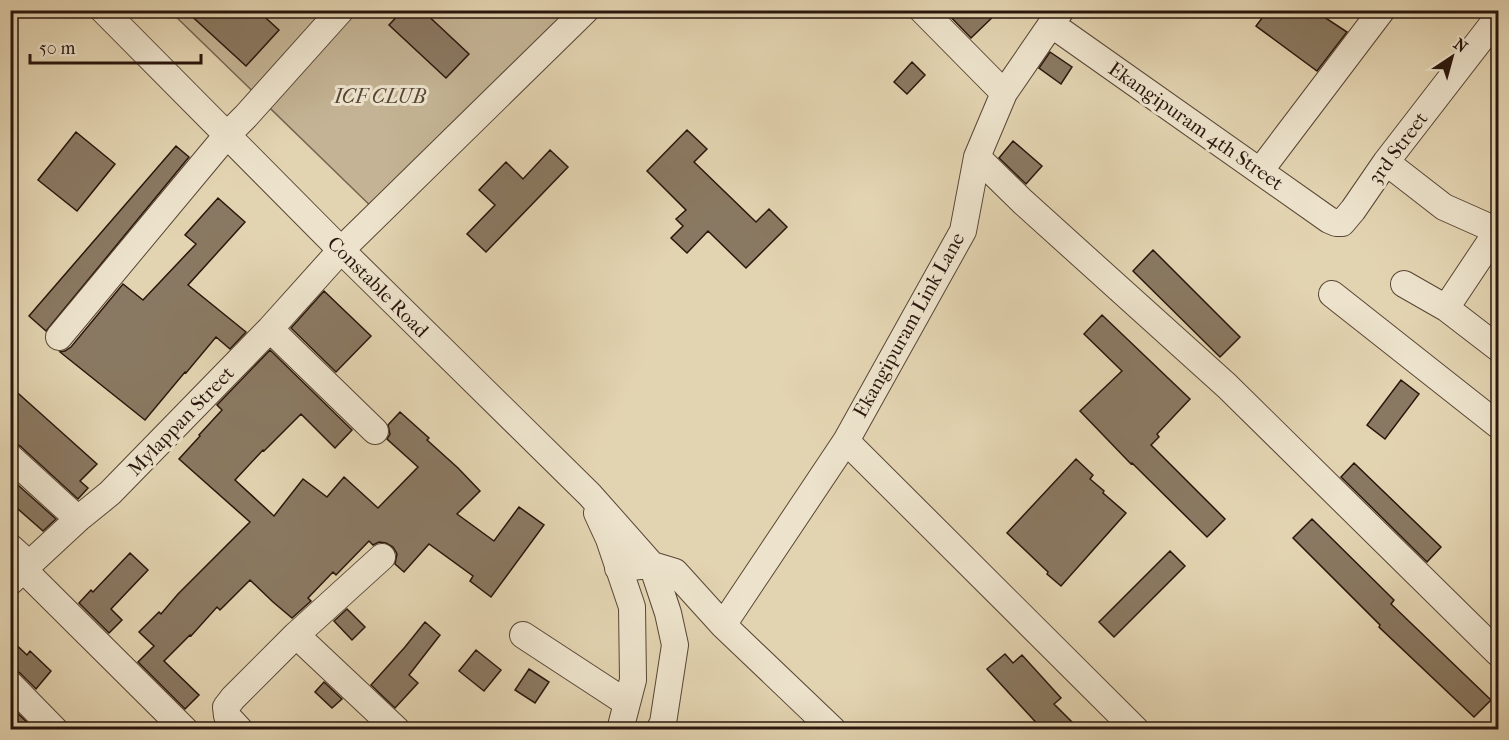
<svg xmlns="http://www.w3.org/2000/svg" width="1509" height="740" viewBox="0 0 1509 740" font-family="'IM FELL French Canon',serif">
  <rect width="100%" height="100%" fill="#e3d4b1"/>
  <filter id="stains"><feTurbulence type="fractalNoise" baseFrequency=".00333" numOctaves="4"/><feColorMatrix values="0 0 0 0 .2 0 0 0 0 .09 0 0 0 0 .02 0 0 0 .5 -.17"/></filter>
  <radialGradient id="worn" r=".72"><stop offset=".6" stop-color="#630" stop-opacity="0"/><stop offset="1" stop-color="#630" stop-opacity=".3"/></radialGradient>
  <path fill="#c4b495" stroke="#776551" stroke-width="1.5" d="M 170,11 L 578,11 L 383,218 Z"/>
  <path fill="#8a7962" stroke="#2a160d" stroke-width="1.5" d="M 185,10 L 257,10 L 279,30 L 246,66 Z
    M 403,10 L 422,10 L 469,54 L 446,78 L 389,25 Z
    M 944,10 L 1000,10 L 971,38 Z
    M 1268,10 L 1328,10 L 1324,17 L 1347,32 L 1317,71 L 1256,26 Z
    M 1050,52 L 1072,67 L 1061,84 L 1039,68 Z
    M 912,62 L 925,75 L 907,94 L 894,82 Z
    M 687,130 L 707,149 L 694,162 L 756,222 L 769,209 L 787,227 L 746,268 L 708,231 L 687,253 L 671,238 L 683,226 L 676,219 L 686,210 L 647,171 Z
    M 76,132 L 115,164 L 77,211 L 38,180 Z
    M 1013,141 L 1042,166 L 1026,184 L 999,158 Z
    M 176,146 L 189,157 L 46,331 L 29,316 Z
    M 550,150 L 568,167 L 486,252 L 467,234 L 495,205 L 479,190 L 506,162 L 523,179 Z
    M 218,198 L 245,222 L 188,285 L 246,332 L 230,349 L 216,337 L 186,373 L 185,372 L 145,420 L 60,352 L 65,351 L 71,347 L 123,284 L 143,300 L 196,244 L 185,235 Z
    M 1153,250 L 1240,337 L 1220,357 L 1133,271 Z
    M 324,291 L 371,336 L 336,372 L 291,328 Z
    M 1102,315 L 1190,399 L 1157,434 L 1159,437 L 1151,445 L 1225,519 L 1207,537 L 1132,463 L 1131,464 L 1080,411 L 1122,371 L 1084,334 Z
    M 270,350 L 352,430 L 335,448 L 301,414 L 264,451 L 263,450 L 235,480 L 274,516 L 303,479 L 327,497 L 344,477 L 378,508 L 418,467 L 387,439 L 390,434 L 388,425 L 400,412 L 429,438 L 427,440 L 458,468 L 480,491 L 457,514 L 494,541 L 519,507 L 544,525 L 491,597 L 470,581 L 473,576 L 429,544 L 404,572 L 395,564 L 397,554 L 393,547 L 386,543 L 379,542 L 373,545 L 369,541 L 336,575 L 333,572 L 308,598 L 311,601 L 292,618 L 273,602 L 250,580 L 220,610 L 217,607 L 191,636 L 190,635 L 164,661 L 199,695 L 185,709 L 138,662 L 154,646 L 139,632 L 159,612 L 161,614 L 178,594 L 250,522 L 179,459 L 200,436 L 199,435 L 222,410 L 217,405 Z
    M 1401,380 L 1419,394 L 1385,439 L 1367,425 Z
    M 10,386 L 97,464 L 80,481 L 88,488 L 78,499 L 20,446 L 10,442 Z
    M 1076,459 L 1093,475 L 1090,479 L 1104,491 L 1103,493 L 1126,513 L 1061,586 L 1047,574 L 1048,572 L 1007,533 Z
    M 1354,463 L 1441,547 L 1427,562 L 1341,477 Z
    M 10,478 L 56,519 L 43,531 L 10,502 Z
    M 1312,519 L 1394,600 L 1391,604 L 1491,700 L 1474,717 L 1379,627 L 1380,625 L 1293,538 Z
    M 1170,551 L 1185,566 L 1114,637 L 1099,622 Z
    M 130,553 L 148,570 L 111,609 L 122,620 L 109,633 L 79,603 L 91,590 L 93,592 Z
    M 347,609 L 365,627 L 352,640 L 334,621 Z
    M 425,622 L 440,635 L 409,675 L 418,683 L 395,708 L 371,685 L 405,647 Z
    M 10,639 L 27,655 L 30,651 L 51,671 L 36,689 L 20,673 L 15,670 L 10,669 Z
    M 476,650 L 501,670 L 484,691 L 459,671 Z
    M 1005,654 L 1013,663 L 1022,655 L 1061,698 L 1054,704 L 1079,729 L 1042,729 L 987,669 Z
    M 529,669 L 549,682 L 535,703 L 515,690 Z
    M 324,682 L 342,699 L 332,708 L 315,692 Z
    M 10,706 L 34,729 L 10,729 Z"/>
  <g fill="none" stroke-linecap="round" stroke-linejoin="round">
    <defs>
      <path id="minor" d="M 103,10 L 341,250 L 590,495 L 652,565 L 668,613 L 675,645 L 663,723 L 659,730
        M 922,10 L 1004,93
        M 1051,24 L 1329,220 L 1336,223 L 1342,223 L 1353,210 L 1386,162 L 1498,17
        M 977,157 L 1023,202 L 1227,386 L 1498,653
        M 1386,162 L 1444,207 L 1498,231
        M 1260,171 L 1382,10
        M 1404,284 L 1446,308 L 1498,348
        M 1332,294 L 1498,425
        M 1446,308 L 1498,230
        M 270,329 L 375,431
        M 59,337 L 227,135 L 246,116 L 341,10
        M 846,441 L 1136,730
        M 10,457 L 78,519
        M 597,513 L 609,539 L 632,607 L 633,680 L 620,730
        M 10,547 L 30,565
        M 618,568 L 652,565 L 675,572 L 723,625 L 833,730
        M 24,570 L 185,730
        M 10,582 L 78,519 L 110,493 L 270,329 L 341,250 L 586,10
        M 723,625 L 846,441 L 963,231 L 977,157 L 1004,93 L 1061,10
        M 296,635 L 397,730
        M 523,635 L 627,703
        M 10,684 L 55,730
        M 240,730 L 227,716 L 226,707 L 233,698 L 296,635 L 382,557"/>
    </defs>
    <use href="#minor" stroke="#584636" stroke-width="28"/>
    <use href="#minor" stroke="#ede3cc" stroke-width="26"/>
  </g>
  <g text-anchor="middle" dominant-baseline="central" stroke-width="6" stroke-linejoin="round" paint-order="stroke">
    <g font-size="20" font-style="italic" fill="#584536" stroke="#ede3cc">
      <text x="380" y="96">ICF CLUB</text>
    </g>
    <g font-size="20" fill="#2a160d" stroke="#ede3cc">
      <text transform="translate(1196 126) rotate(35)">Ekangipuram 4th Street</text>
      <text transform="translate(1398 148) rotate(-53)">3rd Street</text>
      <text transform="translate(378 287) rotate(45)">Constable Road</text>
      <text transform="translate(909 325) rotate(-61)">Ekangipuram Link Lane</text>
      <text transform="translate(181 421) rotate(-46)">Mylappan Street</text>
    </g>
  </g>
  <rect width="1509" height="740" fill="none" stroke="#e3d4b1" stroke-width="36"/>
  <rect x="12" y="12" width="1485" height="716" fill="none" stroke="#2a160d" stroke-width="3"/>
  <rect x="18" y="18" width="1473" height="704" fill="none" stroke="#2a160d" stroke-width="1.5"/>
  <g transform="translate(1452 57) rotate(36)" stroke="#ede3cc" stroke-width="4.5" paint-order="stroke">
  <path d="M0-4.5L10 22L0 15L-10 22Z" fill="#2a160d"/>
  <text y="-9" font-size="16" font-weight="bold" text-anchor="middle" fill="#2a160d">N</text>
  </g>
  <path d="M30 54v9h171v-9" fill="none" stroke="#2a160d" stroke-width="3"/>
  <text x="39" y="54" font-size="18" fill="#2a160d" stroke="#ede3cc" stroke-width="4.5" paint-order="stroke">50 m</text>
  <rect width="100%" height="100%" filter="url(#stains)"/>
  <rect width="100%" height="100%" fill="url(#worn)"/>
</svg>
